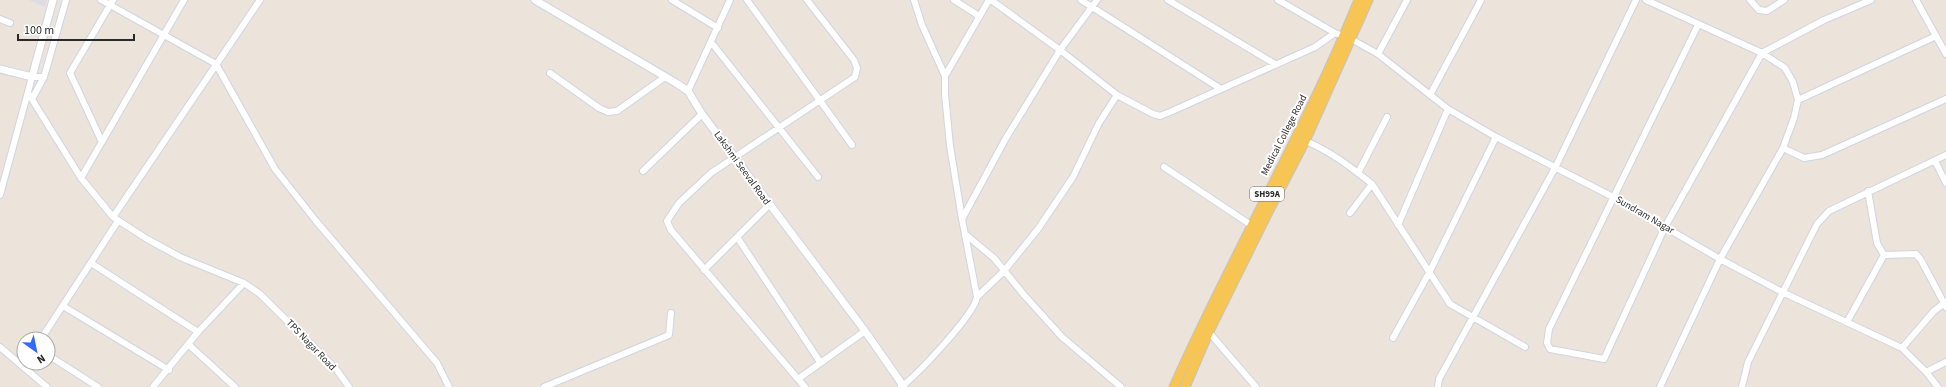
<svg xmlns="http://www.w3.org/2000/svg" width="1946" height="387" viewBox="0 0 1946 387" font-family="'Source Sans 3',sans-serif">
  <rect width="100%" height="100%" fill="#ece3da"/>
  <path fill="#dddbe4" d="M 29,0 L 47,0 L 45,7 Z"/>
  <g fill="none" stroke-linecap="round" stroke-linejoin="round">
    <defs>
      <path id="minor" d="M 101,0 L 216,64 L 275,169 L 316,221 L 437,363 L 449,387
        M 672,0 L 718,28
        M 747,0 L 852,145
        M 807,0 L 854,60 L 857,68 L 855,77 L 711,173 L 679,203 L 667,221 L 671,230 L 798,379 L 865,331
        M 914,0 L 922,25 L 945,76
        M 954,0 L 979,16
        M 989,0 L 945,76 L 945,94 L 950,146 L 962,219 L 1006,138 L 1060,50 L 1097,0
        M 991,0 L 1060,50 L 1117,95 L 1153,114 L 1160,116 L 1170,112 L 1315,47 L 1335,33
        M 1081,0 L 1221,89
        M 1168,0 L 1275,64
        M 1278,0 L 1335,33 L 1351,39 L 1378,54 L 1448,109 L 1496,137 L 1613,197 L 1720,259 L 1782,292 L 1902,348 L 1926,372 L 1938,387
        M 1646,0 L 1762,53 L 1785,68 L 1793,82 L 1798,100 L 1794,118 L 1783,148 L 1720,259 L 1660,387
        M 1750,0 L 1759,10 L 1767,11 L 1784,0
        M 1916,0 L 1946,54
        M 0,19 L 10,23
        M 1698,25 L 1549,329 L 1547,343 L 1550,349 L 1604,359 L 1665,227 L 1762,53 L 1824,20 L 1871,0
        M 711,42 L 818,177
        M 1378,54 L 1407,0
        M 550,73 L 599,108 L 608,112 L 617,111 L 665,77
        M 688,91 L 730,0
        M 28,93 L 81,178 L 113,217 L 147,239 L 180,257 L 244,283 L 260,294 L 336,369 L 349,387
        M 1430,95 L 1481,0
        M 32,99 L 44,77 L 66,0
        M 1798,100 L 1936,36
        M 1305,141 C 1329,150 1352,168 1372,184 L 1450,304 L 1525,347
        M 102,142 L 70,73 L 113,0
        M 1783,148 L 1804,158 L 1822,155 L 1946,99
        M 1935,161 L 1946,183
        M 1164,167 L 1251,225
        M 643,171 L 702,114
        M 1358,173 L 1387,117
        M 81,178 L 184,0
        M 1868,191 L 1877,243 L 1884,255 L 1916,254 L 1921,260 L 1946,307
        M 0,195 L 32,77 L 44,77
        M 1350,213 L 1372,184
        M 113,217 L 260,0
        M 1398,225 L 1448,109
        M 965,234 L 994,258 L 1024,295 L 1062,337 L 1121,387
        M 737,237 L 820,362
        M 91,263 L 198,332
        M 704,270 L 769,205
        M 977,297 L 1004,271 L 1038,229 L 1073,177 L 1099,123 L 1117,95
        M 63,306 L 169,370
        M 1847,322 L 1884,255
        M 1207,330 L 1256,387
        M 1393,338 L 1429,273 L 1496,137
        M 41,339 L 118,221
        M 188,344 L 235,387
        M 0,347 L 47,387
        M 1902,348 L 1934,311 L 1946,302
        M 48,355 L 98,387
        M 1926,372 L 1946,362
        M 798,379 L 805,387
        M 153,387 L 198,332 L 244,283
        M 544,387 L 669,335 L 671,313
        M 901,387 C 918,374 974,315 977,297 L 962,219
        M 1438,387 L 1439,379 L 1555,168 L 1636,0
        M 1742,387 L 1748,362 L 1817,224 L 1829,211 L 1946,155"/>
      <path id="tertiary" d="M 535,0 L 676,83 L 688,91 L 702,114 L 865,331 L 904,387
        M 0,69 L 32,77 L 53,0"/>
      <path id="primary" d="M 1174,387 C 1232,256 1305,133 1359,0
        M 1185,387 L 1209,331 L 1269,210 L 1305,141 L 1368,0"/>
    </defs>
    <use href="#minor" stroke="#cfd4e3" stroke-width="8"/>
    <use href="#tertiary" stroke="#cfd4e3" stroke-width="9"/>
    <use href="#primary" stroke="#c3c3c3" stroke-width="11"/>
    <use href="#minor" stroke="#fff" stroke-width="6"/>
    <use href="#tertiary" stroke="#fff" stroke-width="7"/>
    <use href="#primary" stroke="#f7c554" stroke-width="9"/>
  </g>
  <g text-anchor="middle" dominant-baseline="central" stroke-width="4" stroke-linejoin="round" paint-order="stroke">
    <rect fill="#fff" stroke="#696969" stroke-width="1" x="1250" y="187" width="34" height="14" rx="3"/>
    <g font-size="9" font-weight="bold" fill="#292929">
      <text x="1267" y="194">SH99A</text>
    </g>
    <g font-size="10" fill="#292929" stroke="#fff">
      <text transform="translate(1284 135) rotate(-63)">Medical College Road</text>
      <text transform="translate(742 168) rotate(54)">Lakshmi Seeval Road</text>
      <text transform="translate(1645 215) rotate(30)">Sundram Nagar</text>
      <text transform="translate(311 345) rotate(46)">TPS Nagar Road</text>
    </g>
  </g>
  <g transform="translate(36 351) rotate(147)"><circle r="19" fill="#ffffff" stroke="#a9a9a9"/>
  <path d="M0-3L7 15L0 10L-7 15Z" fill="#3468ff"/>
  <text y="-6" font-size="11" font-weight="bold" text-anchor="middle" fill="#292929">N</text>
  </g>
  <path d="M18 34v6h116v-6" fill="none" stroke="#292929" stroke-width="2"/>
  <text x="24" y="34" font-size="12" fill="#292929" stroke="#ffffff" stroke-width="3" paint-order="stroke">100 m</text>
</svg>
